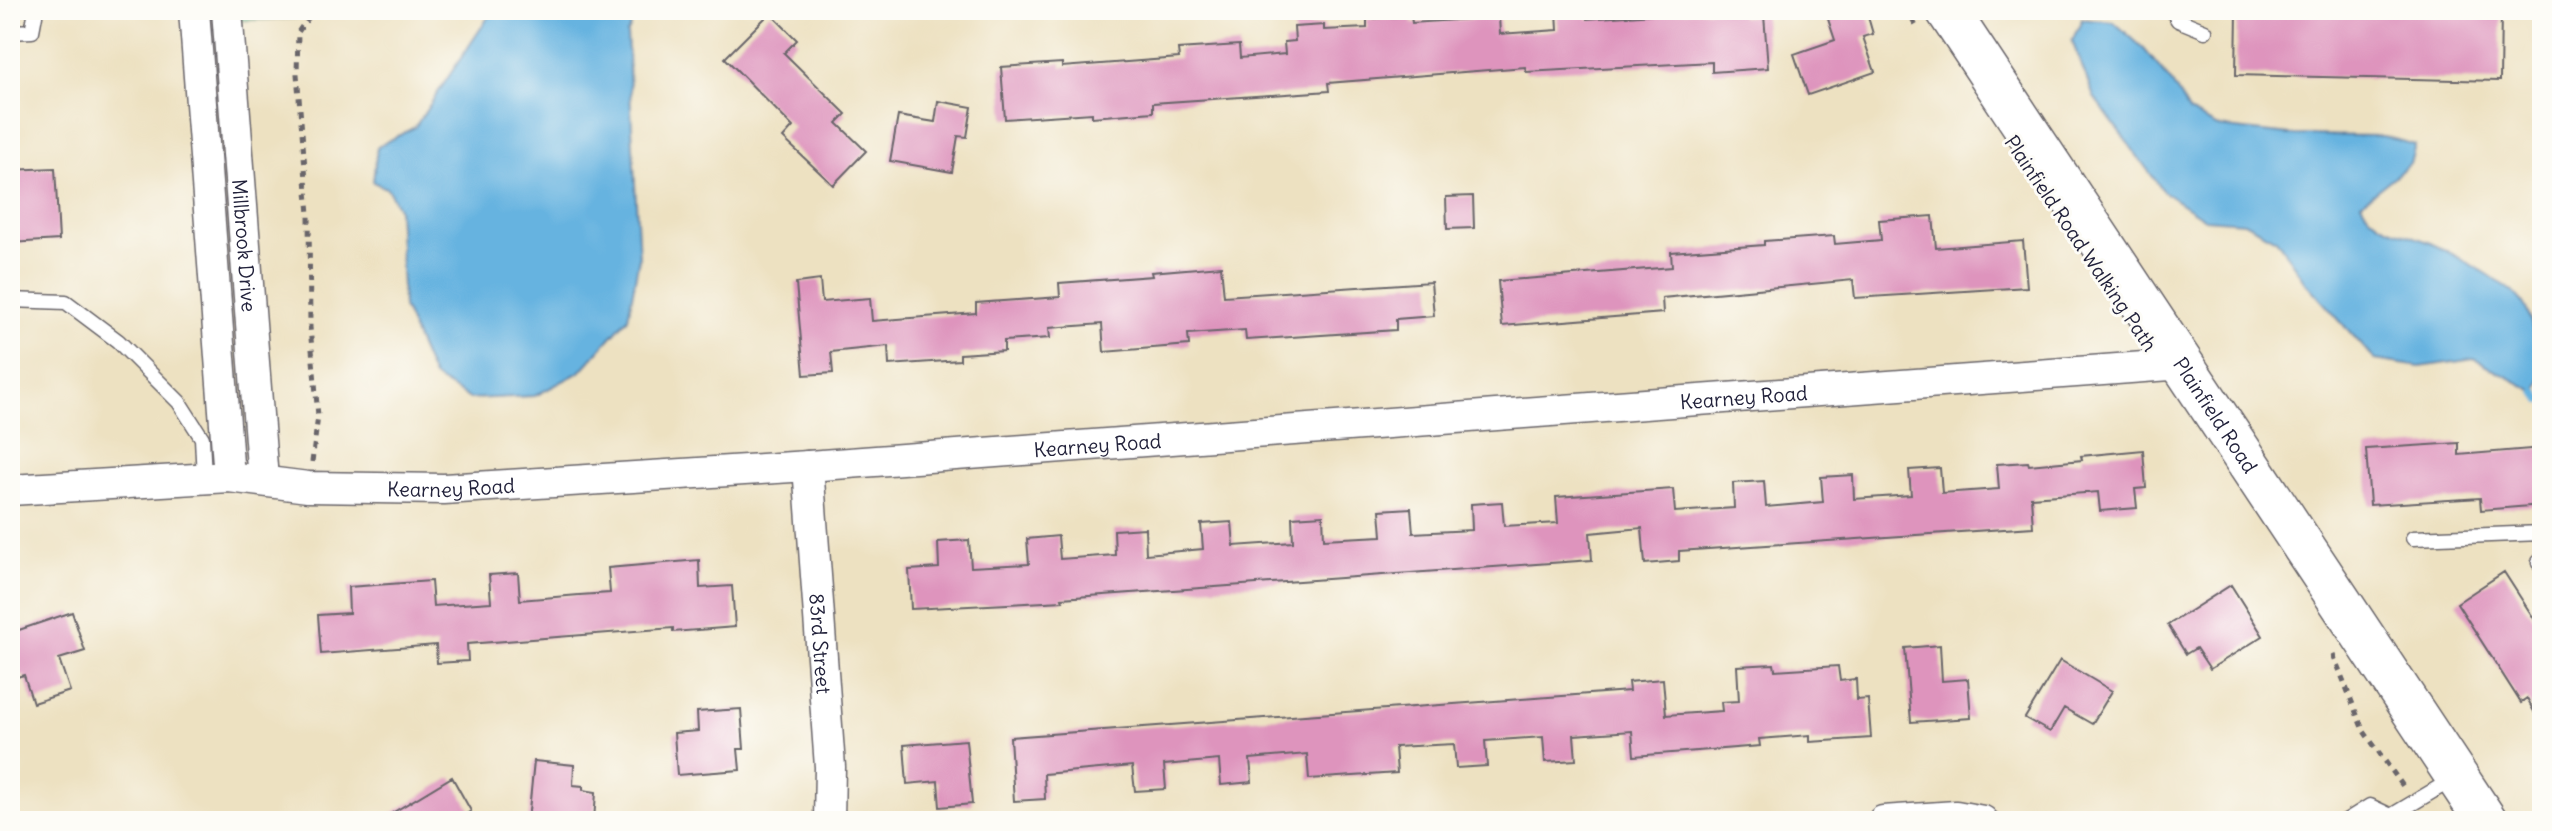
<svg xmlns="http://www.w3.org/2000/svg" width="2552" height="831" viewBox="0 0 2552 831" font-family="Delius,sans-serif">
  <rect width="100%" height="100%" fill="#fdfcf7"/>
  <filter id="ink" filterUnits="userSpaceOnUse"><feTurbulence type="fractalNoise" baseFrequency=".0125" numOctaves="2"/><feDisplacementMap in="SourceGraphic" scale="16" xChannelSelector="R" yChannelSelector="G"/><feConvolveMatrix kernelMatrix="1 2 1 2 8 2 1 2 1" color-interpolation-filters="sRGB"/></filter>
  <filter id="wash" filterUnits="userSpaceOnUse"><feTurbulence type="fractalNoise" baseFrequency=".006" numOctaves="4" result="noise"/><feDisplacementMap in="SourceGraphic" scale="32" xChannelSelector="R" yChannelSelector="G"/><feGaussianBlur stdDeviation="1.8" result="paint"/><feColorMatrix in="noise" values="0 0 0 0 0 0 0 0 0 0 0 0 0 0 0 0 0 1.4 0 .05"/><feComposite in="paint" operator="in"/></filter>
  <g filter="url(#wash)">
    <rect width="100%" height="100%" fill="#ede1c1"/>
    <path fill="#7cd398" stroke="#4f7a6a" stroke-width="2" d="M 227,10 L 348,10 L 322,17 L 228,21 Z"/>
    <path fill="#66b3e0" stroke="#446a8e" stroke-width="2" d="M 493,10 L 638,10 L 627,34 L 639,258 L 628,318 L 580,372 L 535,396 L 470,399 L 433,377 L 403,307 L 398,208 L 388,189 L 373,182 L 377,147 L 415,127 Z
      M 2082,19 L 2114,22 L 2144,49 L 2172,83 L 2189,112 L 2218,127 L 2290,135 L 2383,136 L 2415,145 L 2410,164 L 2361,203 C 2374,228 2399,230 2423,240 C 2444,248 2504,282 2519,298 C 2529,308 2533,330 2536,344 C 2540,361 2546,376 2536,392 L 2474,359 L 2420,367 L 2375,360 L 2305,282 L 2276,239 L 2244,222 L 2205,219 L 2164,192 L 2094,97 L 2072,41 Z"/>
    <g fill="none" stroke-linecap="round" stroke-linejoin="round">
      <path stroke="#66b3e0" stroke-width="8" d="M 2536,392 L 2542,400"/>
    </g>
    <g id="blocks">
      <path fill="#de94bd" d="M 1557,10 L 1587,10 L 1587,19 L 1707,10 L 1741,10 L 1741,17 L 1764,15 L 1768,68 L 1712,72 L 1712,62 L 1526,72 L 1525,67 L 1328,83 L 1329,91 L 1153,103 L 1153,112 L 1092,117 L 1092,113 L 1005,119 L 1001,67 L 1062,63 L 1062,67 L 1179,58 L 1178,49 L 1239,45 L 1240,58 L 1285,54 L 1284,42 L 1295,41 L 1294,27 L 1324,25 L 1324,30 L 1367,28 L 1367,19 L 1411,16 L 1412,23 L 1499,17 L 1500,34 L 1558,30 Z
        M 1854,10 L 1866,10 L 1873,34 L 1863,37 L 1875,72 L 1808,95 L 1794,54 L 1835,40 L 1828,19 Z
        M 2237,10 L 2501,10 L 2500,81 L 2236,75 Z
        M 770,13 L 797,40 L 784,53 L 846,114 L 837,123 L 866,151 L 833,185 L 783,138 L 793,127 L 725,58 Z
        M 938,101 L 972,107 L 967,137 L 958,136 L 952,172 L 890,161 L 898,116 L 935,122 Z
        M 55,168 L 59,240 L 10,243 L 10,170 Z
        M 1473,196 L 1474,228 L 1447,229 L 1446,197 Z
        M 1933,216 L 1936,248 L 2023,241 L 2027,287 L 1855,298 L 1853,280 L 1662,298 L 1663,313 L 1502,326 L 1498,281 L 1672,267 L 1671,252 L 1764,245 L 1764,241 L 1834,236 L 1835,244 L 1881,240 L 1879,220 Z
        M 1221,266 L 1224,296 L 1431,282 L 1434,316 L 1396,319 L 1396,330 L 1246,340 L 1245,330 L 1188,334 L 1189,345 L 1104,352 L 1102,324 L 1049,328 L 1050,338 L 1004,341 L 1004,351 L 960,354 L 960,360 L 889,365 L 888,346 L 831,352 L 833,373 L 804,375 L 796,283 L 820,280 L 822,302 L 870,298 L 872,321 L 976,313 L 976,303 L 1060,297 L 1059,283 L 1152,276 L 1151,272 Z
        M 2459,443 L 2459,455 L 2542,448 L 2542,505 L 2481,510 L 2480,498 L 2370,505 L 2366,449 Z
        M 2143,450 L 2146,488 L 2135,489 L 2137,508 L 2100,511 L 2098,492 L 2031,497 L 2033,527 L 1679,551 L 1679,561 L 1645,564 L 1642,528 L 1590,533 L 1592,560 L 1062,598 L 1063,601 L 911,609 L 909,570 L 939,568 L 938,542 L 969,540 L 971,567 L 1029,564 L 1027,539 L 1058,536 L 1060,559 L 1115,555 L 1114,530 L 1145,528 L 1146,554 L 1203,549 L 1201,524 L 1232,522 L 1234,546 L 1293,542 L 1292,517 L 1323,515 L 1324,539 L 1382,536 L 1380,510 L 1411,508 L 1413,533 L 1472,530 L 1471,504 L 1502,502 L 1504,526 L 1558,523 L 1556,497 L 1673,489 L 1675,512 L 1734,508 L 1733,483 L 1764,481 L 1766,507 L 1823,502 L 1821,477 L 1853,475 L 1854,499 L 1911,495 L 1909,470 L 1940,468 L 1942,493 L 1999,489 L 1997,464 L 2028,462 L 2029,465 L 2082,460 L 2081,456 Z
        M 699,560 L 700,588 L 732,586 L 735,627 L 673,632 L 673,628 L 467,644 L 468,661 L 437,663 L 436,645 L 321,654 L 318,615 L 349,613 L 348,587 L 431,581 L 433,606 L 491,602 L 489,575 L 518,573 L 520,600 L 579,595 L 610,593 L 608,568 Z
        M 2504,572 L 2542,631 L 2542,726 L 2527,699 L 2521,703 L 2457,603 Z
        M 2231,585 L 2263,636 L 2210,669 L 2196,648 L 2186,654 L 2168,625 Z
        M 72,612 L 85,651 L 59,659 L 70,691 L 33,703 L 24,675 L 10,679 L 10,633 Z
        M 1940,645 L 1942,681 L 1968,679 L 1971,718 L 1911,722 L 1905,648 Z
        M 2060,660 L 2112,691 L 2092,724 L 2064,708 L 2050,732 L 2025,718 Z
        M 1774,664 L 1775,670 L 1838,666 L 1840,681 L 1856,679 L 1857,700 L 1868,699 L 1871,738 L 1810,742 L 1810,735 L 1759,739 L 1760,746 L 1634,756 L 1632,731 L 1574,735 L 1576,760 L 1545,762 L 1543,737 L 1485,741 L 1487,766 L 1456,768 L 1454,744 L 1395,747 L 1397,773 L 1309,779 L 1307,754 L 1250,759 L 1252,782 L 1221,785 L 1219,760 L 1164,765 L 1166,789 L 1135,791 L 1132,766 L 1044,774 L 1045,799 L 1014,801 L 1010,737 L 1629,691 L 1628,682 L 1663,679 L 1666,715 L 1722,711 L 1721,702 L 1739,701 L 1737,666 Z
        M 741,709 L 744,749 L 738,749 L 740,770 L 677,775 L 674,733 L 698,731 L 697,712 Z
        M 966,740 L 972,804 L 940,807 L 938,781 L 907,784 L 904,745 Z
        M 534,761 L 574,765 L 573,785 L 583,786 L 583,790 L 596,792 L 594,821 L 528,821 Z
        M 452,777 L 471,811 L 455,821 L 379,821 Z"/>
    </g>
  </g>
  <g filter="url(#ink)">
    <use href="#blocks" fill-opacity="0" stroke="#69656a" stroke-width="2"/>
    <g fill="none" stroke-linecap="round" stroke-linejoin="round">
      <defs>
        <path id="service" d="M 2172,10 L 2178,20 L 2205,31
          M 10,32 L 32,31 L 36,10
          M 10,300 L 66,302 L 118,341 L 179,402 L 202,438 L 204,478
          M 2413,538 L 2542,533
          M 2539,562 L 2542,567
          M 2391,816 L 2453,779
          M 2346,821 L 2370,806 L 2391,816"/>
        <g id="minor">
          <path d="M 194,10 L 229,477"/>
          <path id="s1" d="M 227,10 L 263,480"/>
          <path id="s2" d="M 808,466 L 830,767 L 829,821"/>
          <path id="s3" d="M 10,490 L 229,477 L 308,487 L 444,489 L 808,466 L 2184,364"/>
          <path d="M 1883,821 L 1956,816 L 1983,821"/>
        </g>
        <g id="secondary">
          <path id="s4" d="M 1947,10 L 2486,821"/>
        </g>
      </defs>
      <use href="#service" stroke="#69656a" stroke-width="17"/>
      <use href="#minor" stroke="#69656a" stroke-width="33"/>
      <use href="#secondary" stroke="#69656a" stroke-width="45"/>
      <path stroke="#69656a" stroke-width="5" stroke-dasharray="6 6" stroke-linecap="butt" d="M 1906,10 L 1916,26
        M 312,462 L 318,416 L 310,327 L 309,214 L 297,74 L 298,32 L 314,10
        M 2333,654 L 2363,730 L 2405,789"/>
      <use href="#service" stroke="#fff" stroke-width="14"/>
      <use href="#minor" stroke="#fff" stroke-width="30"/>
      <use href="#secondary" stroke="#fff" stroke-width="42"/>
    </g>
  </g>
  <g text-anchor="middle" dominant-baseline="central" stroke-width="6" stroke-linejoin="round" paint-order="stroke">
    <g font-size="20" fill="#22223b" stroke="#fdfcf7">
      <text transform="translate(2081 243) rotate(56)">Plainfield Road Walking Path</text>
      <text stroke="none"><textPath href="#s1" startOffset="236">Millbrook Drive</textPath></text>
      <text stroke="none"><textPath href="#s3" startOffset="1738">Kearney Road</textPath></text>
      <text stroke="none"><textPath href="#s4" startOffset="486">Plainfield Road</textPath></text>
      <text stroke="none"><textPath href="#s3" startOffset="1090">Kearney Road</textPath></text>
      <text stroke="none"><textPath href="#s3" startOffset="442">Kearney Road</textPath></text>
      <text stroke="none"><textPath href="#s2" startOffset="178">83rd Street</textPath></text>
    </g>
  </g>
  <rect width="2552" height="831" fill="none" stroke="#fdfcf7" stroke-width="40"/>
</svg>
